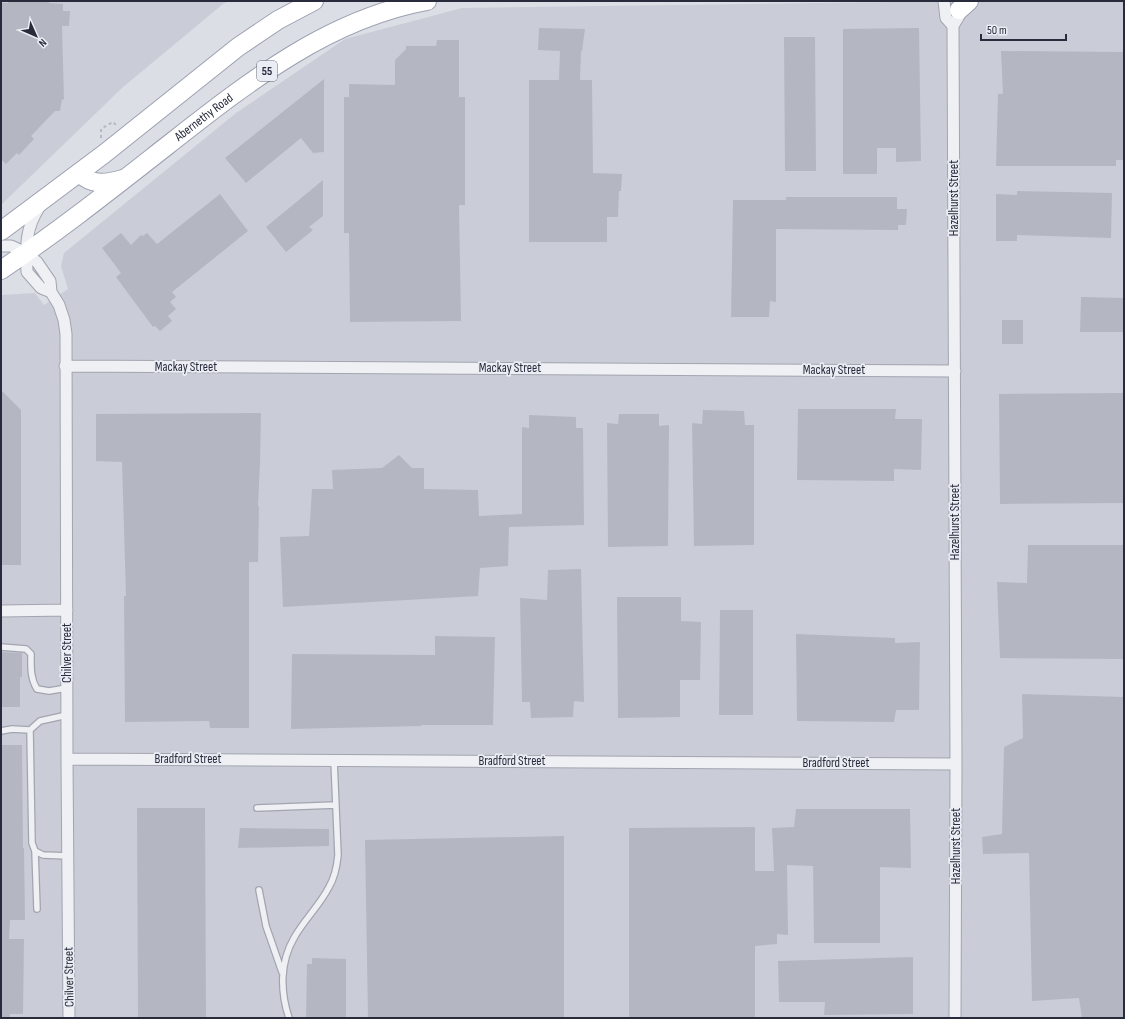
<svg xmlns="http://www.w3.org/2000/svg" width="1125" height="1019" viewBox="0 0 1125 1019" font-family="'Sofia Sans Condensed',sans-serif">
  <rect width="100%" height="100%" fill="#dcdee6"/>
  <path fill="#cacdd7" d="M 1,1 L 229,1 L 223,4 L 122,88 L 1,205 Z
    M 969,1 L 1124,1 L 1124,1018 L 1,1018 L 1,295 L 35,293 L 44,305 L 68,289 L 61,266 L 64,253 L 236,113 L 345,39 L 462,8 Z"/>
  <path fill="#b4b7c2" d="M 8,1 L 49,1 L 49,3 L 63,4 L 63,11 L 70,11 L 69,26 L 62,26 L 64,100 L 62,99 L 60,111 L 55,111 L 31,136 L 34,139 L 19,155 L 17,153 L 6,164 L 1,159 L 1,3 L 8,3 Z
    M 539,28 L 585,29 L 582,51 L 581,51 L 580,80 L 592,80 L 593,173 L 622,174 L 621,191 L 619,191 L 618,217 L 607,217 L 607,242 L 529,242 L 529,80 L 559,80 L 560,51 L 538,50 Z
    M 919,28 L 921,161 L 896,162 L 896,148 L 877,148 L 877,174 L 843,174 L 843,29 Z
    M 784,37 L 815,37 L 816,171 L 785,171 Z
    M 437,40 L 459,40 L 459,97 L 465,97 L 465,205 L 459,205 L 461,321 L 350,322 L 349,233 L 344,233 L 344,97 L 349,97 L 349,84 L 395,85 L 395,60 L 406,49 L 406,46 L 436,46 Z
    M 1001,51 L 1124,52 L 1124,160 L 1116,160 L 1116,166 L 996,166 L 998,94 L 1003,94 Z
    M 324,79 L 324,152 L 313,153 L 301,138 L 246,183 L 225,158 Z
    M 323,180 L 323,216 L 309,227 L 313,230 L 286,252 L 266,227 Z
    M 1017,191 L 1112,193 L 1111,238 L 1017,235 L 1017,241 L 996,241 L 996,194 L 1017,195 Z
    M 220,194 L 248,231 L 172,292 L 176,297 L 170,302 L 176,309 L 168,316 L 172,321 L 160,331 L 155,326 L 153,327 L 116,277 L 121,273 L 102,248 L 121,233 L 131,245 L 141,235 L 143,236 L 147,233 L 157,244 Z
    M 786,197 L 897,197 L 897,209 L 907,209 L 906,225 L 898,225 L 898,230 L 776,229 L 776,302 L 770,301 L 769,317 L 731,317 L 733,200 L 786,200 Z
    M 1081,297 L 1124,298 L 1124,332 L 1080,332 Z
    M 1002,320 L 1023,320 L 1023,344 L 1002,344 Z
    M 1,390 L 21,410 L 21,565 L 1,565 Z
    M 1124,393 L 1124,503 L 1000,504 L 999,394 Z
    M 798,409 L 896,409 L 895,419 L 922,419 L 921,470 L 894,469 L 894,481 L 797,480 Z
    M 703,410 L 744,411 L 745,425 L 754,425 L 754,545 L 694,546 L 692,423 L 702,424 Z
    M 261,413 L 260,463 L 258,506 L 259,506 L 258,562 L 249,562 L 249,728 L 210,728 L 209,721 L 125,722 L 124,596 L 126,596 L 122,462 L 96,461 L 96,414 Z
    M 619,414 L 659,414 L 659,426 L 669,425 L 668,546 L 608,547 L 607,423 L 618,424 Z
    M 529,415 L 576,417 L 576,428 L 583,428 L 584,525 L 509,527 L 508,566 L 480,568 L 478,596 L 283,607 L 280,537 L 309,536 L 312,489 L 333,489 L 332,470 L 382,468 L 399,455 L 412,468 L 424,468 L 424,489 L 478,490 L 479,516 L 522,514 L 522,427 L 529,428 Z
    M 1028,545 L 1124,545 L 1124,659 L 1000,658 L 997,582 L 1027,583 Z
    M 581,569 L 584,702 L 574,701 L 573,717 L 531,718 L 530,702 L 522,702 L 520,598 L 547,600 L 548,570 Z
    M 617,597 L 681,597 L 681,621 L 701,622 L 700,680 L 680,680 L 680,717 L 618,718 Z
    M 720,610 L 753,610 L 753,715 L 719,715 Z
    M 796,634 L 895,638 L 895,643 L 920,642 L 919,710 L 896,710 L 894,722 L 797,721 Z
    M 435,636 L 495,637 L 493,725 L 421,725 L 421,726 L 291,729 L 292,654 L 435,655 Z
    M 1,652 L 22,653 L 22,677 L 20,677 L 20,707 L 1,707 Z
    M 1022,694 L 1124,697 L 1124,1018 L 1082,1018 L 1079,998 L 1032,1001 L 1029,853 L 983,854 L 982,837 L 1002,834 L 1004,747 L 1023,738 Z
    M 1,745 L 22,745 L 23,848 L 24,848 L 25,920 L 10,920 L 9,939 L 24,939 L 23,1014 L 10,1014 L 10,1018 L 1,1018 Z
    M 137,808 L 205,808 L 206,1018 L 138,1018 Z
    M 796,809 L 910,809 L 911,868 L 880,867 L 880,943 L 814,943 L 813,866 L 787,865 L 788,935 L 777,934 L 777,944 L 755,946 L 755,1018 L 629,1018 L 629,828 L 755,827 L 755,871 L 774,871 L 772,828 L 794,827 Z
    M 240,828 L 329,829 L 329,846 L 238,848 Z
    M 564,836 L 564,1018 L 368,1018 L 365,840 Z
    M 913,957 L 913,1014 L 824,1015 L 825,1002 L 779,1002 L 778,961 Z
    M 312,958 L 346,959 L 346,1018 L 306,1018 L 307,964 L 312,964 Z"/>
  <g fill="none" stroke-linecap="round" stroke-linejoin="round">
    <defs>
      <path id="lane" d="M 1,647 L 26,649 L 31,654 C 31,666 30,678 37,689 L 49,691 L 67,688
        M 30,730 L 32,843 L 35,851 L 37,909
        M 1,731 L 12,729 L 30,730 L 40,721 L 67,715
        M 257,808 L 336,805
        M 35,851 L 43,855 L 68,856
        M 259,890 L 266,926 L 282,972
        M 289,1018 C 280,991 280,962 294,938 C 304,920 320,905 329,887 C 335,877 337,866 338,855 L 334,760"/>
      <path id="street" d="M 944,1 L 946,18 L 953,26
        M 40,206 C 25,229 26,245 27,272 L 41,288 L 51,292
        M 1,246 L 11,246 L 26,253 L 37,262 L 50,281 L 51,292 L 59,305 L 64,320 L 66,334 L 67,759 L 69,1018
        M 65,366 L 955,371
        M 1,611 L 67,610
        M 67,759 L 956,764
        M 955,1018 L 956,764 L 953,26 L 959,16 L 959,6"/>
      <g id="primary">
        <path d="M 959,10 L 969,1"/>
        <path d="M 79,173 C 93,186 106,184 123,179"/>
        <path d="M 1,231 L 104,154 L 238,47 L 278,20 L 314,1"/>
        <path id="s1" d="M 1,270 C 59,231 113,188 168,145 C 246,84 327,19 427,1"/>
      </g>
    </defs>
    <use href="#lane" stroke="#a2a5af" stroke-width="8"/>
    <use href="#street" stroke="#a2a5af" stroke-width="13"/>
    <use href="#primary" stroke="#9ca1b1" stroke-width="20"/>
    <path stroke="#b7b9c0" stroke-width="2" stroke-dasharray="3 3" stroke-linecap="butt" d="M 101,138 L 101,129 L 113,122 L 117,126"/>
    <use href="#lane" stroke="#eff0f4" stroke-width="5.5"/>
    <use href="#street" stroke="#eff0f4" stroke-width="11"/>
    <use href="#primary" stroke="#fff" stroke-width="18"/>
  </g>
  <g text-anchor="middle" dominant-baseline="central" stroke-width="3.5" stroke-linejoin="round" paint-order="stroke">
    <rect fill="#ebedf4" stroke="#626572" stroke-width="1" x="257" y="61" width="20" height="20" rx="3"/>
    <g font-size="12" font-weight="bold" fill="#272b3b">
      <text x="267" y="71">55</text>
    </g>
    <g font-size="13" fill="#272b3b" stroke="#ebedf4">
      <text stroke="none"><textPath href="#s1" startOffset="254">Abernethy Road</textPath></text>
      <text transform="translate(954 198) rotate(-90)">Hazelhurst Street</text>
      <text x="186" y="367">Mackay Street</text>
      <text x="510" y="368">Mackay Street</text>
      <text x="834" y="370">Mackay Street</text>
      <text transform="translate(955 522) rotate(-90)">Hazelhurst Street</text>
      <text transform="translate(67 653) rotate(-90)">Chilver Street</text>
      <text x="188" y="759">Bradford Street</text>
      <text x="512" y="761">Bradford Street</text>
      <text x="836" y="763">Bradford Street</text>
      <text transform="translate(956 846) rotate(-90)">Hazelhurst Street</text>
      <text transform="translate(69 977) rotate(-91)">Chilver Street</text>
    </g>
  </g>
  <rect width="1125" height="1019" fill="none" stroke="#272b3b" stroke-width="4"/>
  <g transform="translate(36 36) rotate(135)" stroke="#ebedf4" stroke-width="3" paint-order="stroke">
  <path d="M0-3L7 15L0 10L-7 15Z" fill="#272b3b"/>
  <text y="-6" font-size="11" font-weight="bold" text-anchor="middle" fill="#272b3b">N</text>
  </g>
  <path d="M981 34v6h85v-6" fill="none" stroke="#272b3b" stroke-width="2"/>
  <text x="987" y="34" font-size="12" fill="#272b3b" stroke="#ebedf4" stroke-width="3" paint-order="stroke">50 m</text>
</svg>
